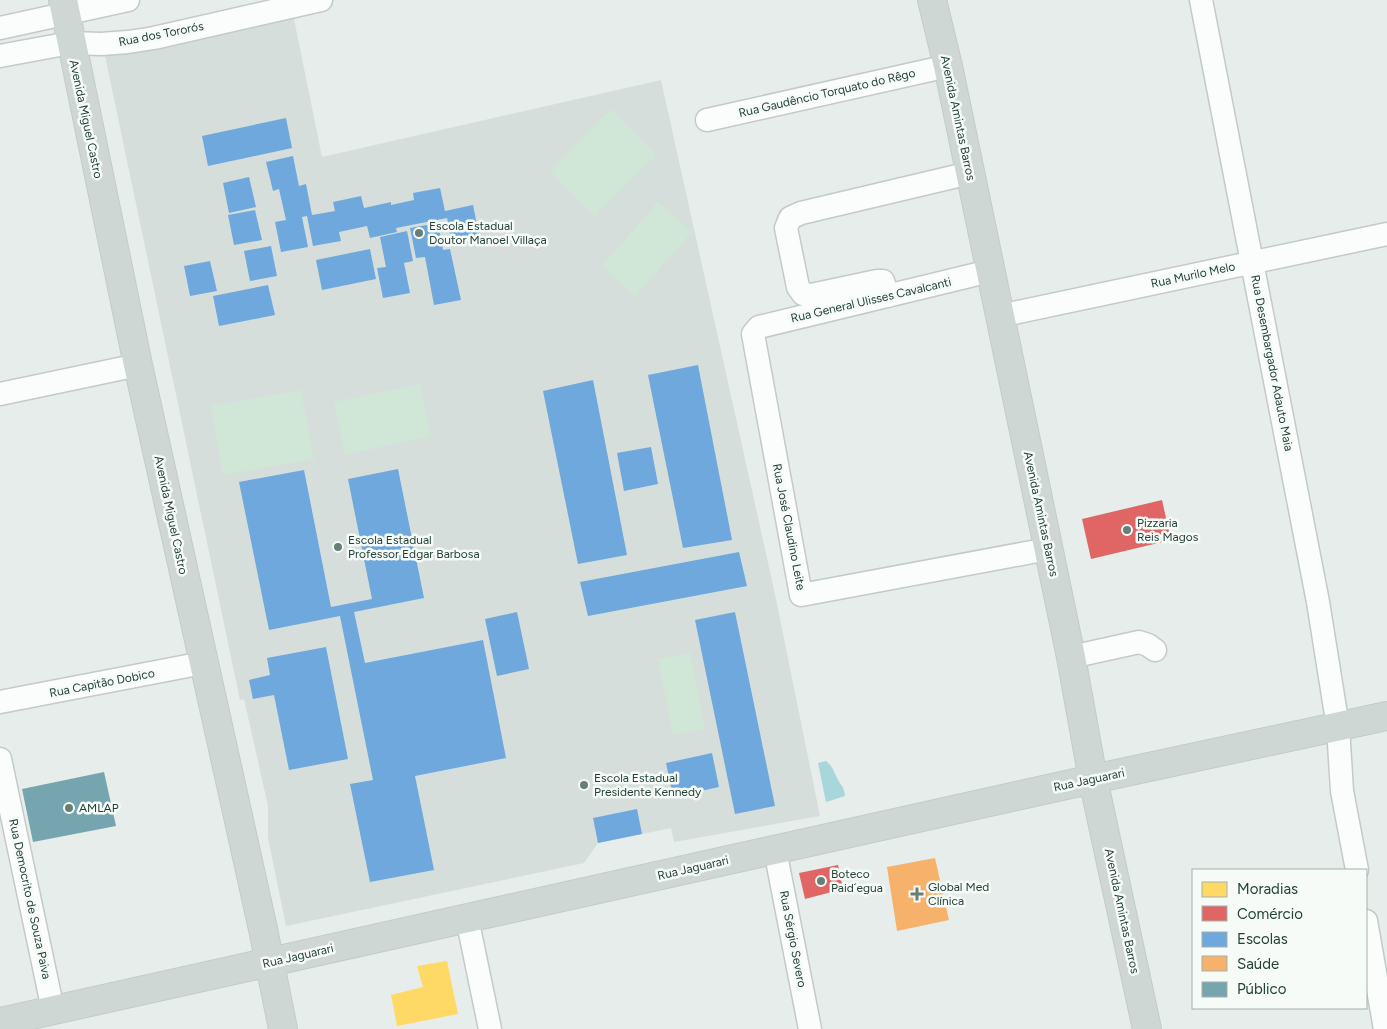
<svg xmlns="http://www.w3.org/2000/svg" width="1387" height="1029" viewBox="0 0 1387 1029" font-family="Figtree,sans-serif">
  <rect width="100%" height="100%" fill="#e7edea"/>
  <path fill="#d5deda" d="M 293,14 L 322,157 L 661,80 L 776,599 L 820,816 L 674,842 L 671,828 L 642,834 L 598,843 L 584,863 L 286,926 L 268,838 L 268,806 L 244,699 L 240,700 L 104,51 Z"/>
  <path fill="#d0e6d6" d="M 611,109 L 656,155 L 595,216 L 550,171 Z
    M 658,202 L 692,232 L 635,296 L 602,266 Z
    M 420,384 L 431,436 L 345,455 L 334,402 Z
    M 301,390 L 314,459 L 223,475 L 211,406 Z
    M 690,653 L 705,729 L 673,735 L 658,659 Z"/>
  <path fill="#a7d6db" d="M 826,761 C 833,767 833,770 837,778 C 841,786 844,786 845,796 L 826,802 L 818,763 Z"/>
  <path fill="#ffd966" d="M 447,961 L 458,1014 L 397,1026 L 391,995 L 423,987 L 417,966 Z"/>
  <path fill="#e06666" d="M 1162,500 L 1171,540 L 1091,559 L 1082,519 Z
    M 838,865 L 843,889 L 805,899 L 799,873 Z"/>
  <path fill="#6fa8dc" d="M 286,118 L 292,148 L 208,166 L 202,136 Z
    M 293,156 L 299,186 L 306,184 L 312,215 L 335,211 L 333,202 L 361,196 L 364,208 L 391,202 L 391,205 L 414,200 L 413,193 L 440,188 L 445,211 L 473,205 L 479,235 L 452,241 L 447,218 L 396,228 L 397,232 L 370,238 L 367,226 L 339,232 L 341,241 L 313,246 L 307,216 L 302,217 L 308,247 L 281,252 L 275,222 L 286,220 L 279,189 L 273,191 L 266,162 Z
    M 249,177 L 256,207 L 229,213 L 223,183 Z
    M 255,210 L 262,240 L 234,245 L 228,215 Z
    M 438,223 L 443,250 L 450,249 L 461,300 L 434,305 L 425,257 L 416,258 L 410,228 Z
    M 407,231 L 413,261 L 404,263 L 410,293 L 383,298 L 377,268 L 386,267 L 380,237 Z
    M 271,246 L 277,276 L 250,281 L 244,251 Z
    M 370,249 L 376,279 L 322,290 L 316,260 Z
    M 210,261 L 217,291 L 190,296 L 184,266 Z
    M 268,285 L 275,315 L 219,326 L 213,296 Z
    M 698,365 L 732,540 L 683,548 L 648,375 Z
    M 593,380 L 627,555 L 578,564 L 543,391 Z
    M 651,447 L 658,484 L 624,491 L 617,453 Z
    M 398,469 L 424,598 L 354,612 L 365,663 L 483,640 L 506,758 L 415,776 L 434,870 L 370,882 L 350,784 L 373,780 L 340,616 L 269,630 L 239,482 L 304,470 L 331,607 L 372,599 L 348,479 Z
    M 739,552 L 747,586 L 588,616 L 580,582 Z
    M 517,612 L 529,669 L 497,676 L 485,619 Z
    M 735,612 L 775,806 L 735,814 L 695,620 Z
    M 326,647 L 348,759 L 289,770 L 274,695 L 253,699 L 249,680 L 270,675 L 267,658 Z
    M 712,753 L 719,787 L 673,797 L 666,763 Z
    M 637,809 L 642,834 L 598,843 L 593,818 Z"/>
  <path fill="#f6b26b" d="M 935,858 L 949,920 L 897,931 L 887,867 Z"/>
  <path fill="#76a5af" d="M 104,772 L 116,826 L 33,842 L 22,789 Z"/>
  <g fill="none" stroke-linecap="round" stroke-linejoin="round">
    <defs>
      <path id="minor" d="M 1201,0 L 1318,602 L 1338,727 L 1342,791 L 1357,870
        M 0,28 L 128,0
        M 0,56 L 70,43 L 101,44 L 128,42 L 154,38 L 321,0
        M 707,120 L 948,66
        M 990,271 L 759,327 L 753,334 L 801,595 L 1048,549
        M 888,296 L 883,281 L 877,281 L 811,295 L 803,294 L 798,287 L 786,228 L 790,218 L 801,213 L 970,173
        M 999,316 L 1387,234
        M 0,394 L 138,365
        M 1071,657 L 1139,642 L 1148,645 L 1155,650
        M 0,702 L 203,663
        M 0,759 L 53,1010
        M 775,850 L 810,1029
        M 467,918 L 490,1029
        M 1366,921 L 1385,1029"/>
      <path id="major" d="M 63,0 L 138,365 L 263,929 L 283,1029
        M 932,0 L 948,66 L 1071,657 L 1093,779 L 1147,1029
        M 0,1022 L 1093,779 L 1387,716"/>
    </defs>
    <use href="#minor" stroke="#c4cac7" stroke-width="25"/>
    <use href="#major" stroke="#c2ccc8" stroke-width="30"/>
    <use href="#minor" stroke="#fbfcfc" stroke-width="22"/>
    <use href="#major" stroke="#cfd7d5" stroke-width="28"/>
  </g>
  <g fill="#687e76" stroke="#f6fbf8" stroke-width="2">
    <circle cx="419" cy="233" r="5"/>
    <circle cx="1127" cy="530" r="5"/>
    <circle cx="338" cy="547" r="5"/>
    <circle cx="584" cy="785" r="5"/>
    <circle cx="69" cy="808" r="5"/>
    <circle cx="821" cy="881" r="5"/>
    <path d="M914.5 886.5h5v5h5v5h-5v5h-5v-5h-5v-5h5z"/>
  </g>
  <g text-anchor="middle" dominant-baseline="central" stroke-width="5" stroke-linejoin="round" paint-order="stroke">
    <g font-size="12" fill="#234238" stroke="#f6fbf8">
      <text transform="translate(161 34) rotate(-11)">Rua dos Tororós</text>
      <text transform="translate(827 93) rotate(-13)">Rua Gaudêncio Torquato do Rêgo</text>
      <text transform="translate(958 118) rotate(78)">Avenida Amintas Barros</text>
      <text transform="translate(86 119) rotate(78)">Avenida Miguel Castro</text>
      <text transform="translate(1193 275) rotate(-12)">Rua Murilo Melo</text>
      <text transform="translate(871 300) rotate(-13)">Rua General Ulisses Cavalcanti</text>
      <text transform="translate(1272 363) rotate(79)">Rua Desembargador Adauto Maia</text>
      <text transform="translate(1041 514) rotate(78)">Avenida Amintas Barros</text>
      <text transform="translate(171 515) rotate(78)">Avenida Miguel Castro</text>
      <text transform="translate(789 527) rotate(79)">Rua José Claudino Leite</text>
      <text transform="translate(102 683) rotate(-11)">Rua Capitão Dobico</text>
      <text transform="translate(1089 780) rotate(-12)">Rua Jaguarari</text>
      <text transform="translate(693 868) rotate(-13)">Rua Jaguarari</text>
      <text transform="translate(30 899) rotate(78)">Rua Democrito de Souza Paiva</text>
      <text transform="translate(1122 911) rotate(78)">Avenida Amintas Barros</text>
      <text transform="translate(793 939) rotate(79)">Rua Sérgio Severo</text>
      <text transform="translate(298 956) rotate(-13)">Rua Jaguarari</text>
    </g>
    <g font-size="12" fill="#234238" stroke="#f6fbf8" text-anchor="start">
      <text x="429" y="226">Escola Estadual<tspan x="429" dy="14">Doutor Manoel Villaça</tspan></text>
      <text x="1137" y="523">Pizzaria<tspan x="1137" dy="14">Reis Magos</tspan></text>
      <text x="348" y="540">Escola Estadual<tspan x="348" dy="14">Professor Edgar Barbosa</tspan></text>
      <text x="594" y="778">Escola Estadual<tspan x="594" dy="14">Presidente Kennedy</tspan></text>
      <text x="79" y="808">AMLAP</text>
      <text x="831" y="874">Boteco<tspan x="831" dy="14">Paid´egua</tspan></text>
      <text x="928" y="887">Global Med<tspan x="928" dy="14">Clínica</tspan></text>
    </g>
  </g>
  <rect x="1192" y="869" width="175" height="140" fill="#f6fbf8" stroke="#a2b1ab"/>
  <rect x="1202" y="882" width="25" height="15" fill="#ffd966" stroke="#a2b1ab"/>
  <text x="1237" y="894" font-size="15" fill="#234238">Moradias</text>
  <rect x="1202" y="906" width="25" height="15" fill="#e06666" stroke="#a2b1ab"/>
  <text x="1237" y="919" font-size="15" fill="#234238">Comércio</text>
  <rect x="1202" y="932" width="25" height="15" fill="#6fa8dc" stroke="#a2b1ab"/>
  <text x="1237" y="944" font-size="15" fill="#234238">Escolas</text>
  <rect x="1202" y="956" width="25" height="15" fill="#f6b26b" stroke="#a2b1ab"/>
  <text x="1237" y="969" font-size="15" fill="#234238">Saúde</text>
  <rect x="1202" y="982" width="25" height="15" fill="#76a5af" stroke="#a2b1ab"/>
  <text x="1237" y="994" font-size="15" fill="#234238">Público</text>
</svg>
